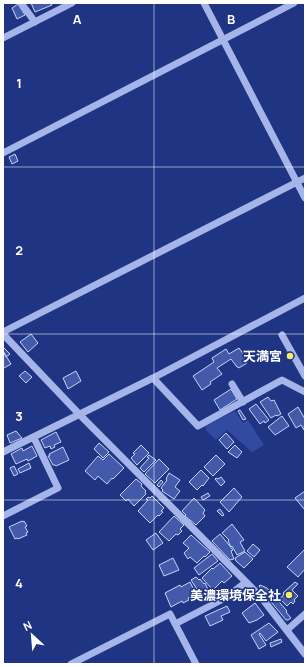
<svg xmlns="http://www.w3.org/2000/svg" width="308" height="667" viewBox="0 0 308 667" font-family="Manrope,'Noto Sans JP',sans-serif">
  <rect width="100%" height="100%" fill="#1f3482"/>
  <path fill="#324ba0" d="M 235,411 L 243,423 L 248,420 L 264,445 L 252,452 L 227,430 L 216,440 L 205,429 L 207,425 Z"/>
  <path fill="#4359a9" stroke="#c9d3f7" d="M 31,3 L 51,3 L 52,5 L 35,12 Z
    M 18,4 L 25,15 L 17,19 L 12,8 Z
    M 15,154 L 18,161 L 12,164 L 9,157 Z
    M 31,334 L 38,343 L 28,352 L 20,342 Z
    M 4,348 L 10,354 L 6,357 L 3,351 Z
    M 239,348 L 248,361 L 246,361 L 247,363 L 239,368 L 238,367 L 237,367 L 231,359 L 217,368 L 222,374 L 210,382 L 211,384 L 202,390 L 193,376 L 214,362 L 212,358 L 226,349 L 229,354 Z
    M 3,351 L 11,364 L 4,368 L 3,366 Z
    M 25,371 L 32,377 L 26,383 L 19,376 Z
    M 76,371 L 81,381 L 68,389 L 63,378 Z
    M 231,389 L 237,399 L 220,410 L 214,400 Z
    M 268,397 L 271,401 L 274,400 L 281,414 L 277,416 L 276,415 L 271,418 L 260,402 Z
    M 256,404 L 269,420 L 265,423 L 264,421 L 260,424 L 249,409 Z
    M 298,407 L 305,419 L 304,430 L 301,425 L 296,428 L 288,414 Z
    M 240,410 L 246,419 L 243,420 L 238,411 Z
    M 282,416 L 289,426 L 275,435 L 268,427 Z
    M 16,431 L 22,438 L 10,443 L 7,435 Z
    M 56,432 L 61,442 L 54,445 L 55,447 L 51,449 L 50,446 L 45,448 L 41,440 Z
    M 226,433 L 234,442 L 227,449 L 219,440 Z
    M 99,443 L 109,452 L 103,458 L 94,449 Z
    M 141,445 L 149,453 L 137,465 L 131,458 L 135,454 L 133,453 Z
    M 235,445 L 242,452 L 237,458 L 228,452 Z
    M 32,446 L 37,456 L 28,461 L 27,459 L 16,464 L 11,454 L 22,448 L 23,451 Z
    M 63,447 L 69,460 L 56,466 L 55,465 L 53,465 L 48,456 L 50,456 L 49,454 Z
    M 109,454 L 124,468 L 113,479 L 112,478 L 107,484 L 98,476 L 95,480 L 85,471 L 98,456 L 103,460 Z
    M 149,455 L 156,460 L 144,472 L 140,468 L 149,458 L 147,457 Z
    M 216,455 L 225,464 L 213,476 L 204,467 Z
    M 159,459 L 169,469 L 155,483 L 145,474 Z
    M 29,463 L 31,468 L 20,473 L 18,469 Z
    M 14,466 L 18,474 L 14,476 L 10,468 Z
    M 201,470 L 209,478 L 203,486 L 202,485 L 197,490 L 189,482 Z
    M 169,473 L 180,480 L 175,487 L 180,491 L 174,499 L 162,491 L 163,490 L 161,488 L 167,480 L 166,479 Z
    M 221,477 L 225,482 L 221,486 L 215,479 L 216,478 L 218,479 Z
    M 136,479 L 142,484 L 141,486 L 146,491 L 145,492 L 146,494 L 134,506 L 128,499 L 126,501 L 120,495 Z
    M 161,480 L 163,482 L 159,487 L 157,485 Z
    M 234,488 L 242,497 L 229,512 L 220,502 Z
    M 305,491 L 305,508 L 304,509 L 295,498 Z
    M 208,493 L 210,496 L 203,500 L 201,497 Z
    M 152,496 L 164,508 L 161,511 L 163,512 L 159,516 L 158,515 L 150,523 L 138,511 L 148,500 L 146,499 L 148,497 L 150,498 Z
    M 194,498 L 205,510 L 203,513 L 205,516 L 196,525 L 185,516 L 186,515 L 182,511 Z
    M 220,509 L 224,515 L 222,516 L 217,511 Z
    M 174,516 L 184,525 L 180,529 L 182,531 L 178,535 L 176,534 L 169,541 L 159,532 Z
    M 22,521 L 22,522 L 24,521 L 27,526 L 25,527 L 28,532 L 26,533 L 27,535 L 18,539 L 17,538 L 15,539 L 9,527 Z
    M 232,524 L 244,540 L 240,542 L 245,551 L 237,555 L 232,546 L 231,547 L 228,541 L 229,540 L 222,533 Z
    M 156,533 L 163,543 L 153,550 L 146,540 Z
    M 220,534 L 233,550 L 231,551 L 234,559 L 230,560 L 212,541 Z
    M 191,535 L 210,552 L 205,557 L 204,556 L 197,563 L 190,557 L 188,559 L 184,553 L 189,548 L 183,543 Z
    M 253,544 L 260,550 L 254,557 L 247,551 Z
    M 305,549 L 305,569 L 298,577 L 287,567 Z
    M 245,552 L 253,559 L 244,568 L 236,561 L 235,558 Z
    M 212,554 L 218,561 L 199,575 L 194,568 Z
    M 173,558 L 179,570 L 164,576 L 159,565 Z
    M 220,563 L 232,576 L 224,583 L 222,581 L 213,590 L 202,578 L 212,568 L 213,569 Z
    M 196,577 L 199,580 L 200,579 L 204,584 L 205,583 L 210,594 L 202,599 L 197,592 L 198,591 L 191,580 Z
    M 190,582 L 196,594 L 188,598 L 189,600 L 183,603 L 182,601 L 171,607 L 165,593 L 180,585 L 181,587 Z
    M 295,582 L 298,584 L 292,590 L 298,596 L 294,600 L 295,601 L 293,604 L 291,602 L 287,606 L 280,599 L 284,594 L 283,593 Z
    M 260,585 L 267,588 L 287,611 L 286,612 L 291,618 L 288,620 L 286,620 L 262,591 L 259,586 Z
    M 255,603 L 264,615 L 257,620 L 249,623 L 242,613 Z
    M 227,606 L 230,612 L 221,616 L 223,620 L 210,626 L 205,616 Z
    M 269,623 L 278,632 L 266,641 L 260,633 L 259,634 L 266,645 L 259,649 L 251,635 Z
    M 281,639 L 282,642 L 271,647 L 270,643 Z"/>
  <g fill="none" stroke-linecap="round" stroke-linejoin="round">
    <path stroke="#a5b4e9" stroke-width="7" d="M 21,3 L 35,22
      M 204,3 L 305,198
      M 3,38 L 72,3
      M 3,153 L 294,3
      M 3,332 L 305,178
      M 3,334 L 79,414 L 261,597 L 305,654
      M 282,335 L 305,376
      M 153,378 L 198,426 L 282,380 L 305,392
      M 232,384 L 243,402
      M 3,452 L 153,378 L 305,298
      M 3,516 L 58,488 L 34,438
      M 175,624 L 227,597 L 246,582
      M 287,630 L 305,614
      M 71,664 L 170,614 L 196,664"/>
  </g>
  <path fill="none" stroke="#fff" stroke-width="1" stroke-opacity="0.55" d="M 154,3 L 154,664M 3,167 L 305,167M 3,334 L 305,334M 3,500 L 305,500"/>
  <g fill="#f7ee64" stroke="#1f3482" stroke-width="1.5">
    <circle cx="290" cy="356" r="4"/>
    <circle cx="289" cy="595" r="4"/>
  </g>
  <g text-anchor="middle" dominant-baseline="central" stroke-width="3" stroke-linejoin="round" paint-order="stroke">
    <g font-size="13" font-weight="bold" fill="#fff" stroke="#1f3482" text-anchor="end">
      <text x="282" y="356">天満宮</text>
      <text x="281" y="595">美濃環境保全社</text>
    </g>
  </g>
  <g font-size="13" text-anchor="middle" font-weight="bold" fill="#fff" stroke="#1f3482" stroke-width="3" stroke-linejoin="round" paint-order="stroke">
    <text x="77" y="24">A</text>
    <text x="231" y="24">B</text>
    <text x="19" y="88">1</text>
    <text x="19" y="255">2</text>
    <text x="19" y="421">3</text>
    <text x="19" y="588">4</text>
  </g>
  <rect width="308" height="667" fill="none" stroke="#ffffff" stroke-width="8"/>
  <g transform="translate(32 635) rotate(334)" stroke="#1f3482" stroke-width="3" paint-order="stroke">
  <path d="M0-3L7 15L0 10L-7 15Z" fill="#ffffff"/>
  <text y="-6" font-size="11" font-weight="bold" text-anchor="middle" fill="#ffffff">N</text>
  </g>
</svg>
